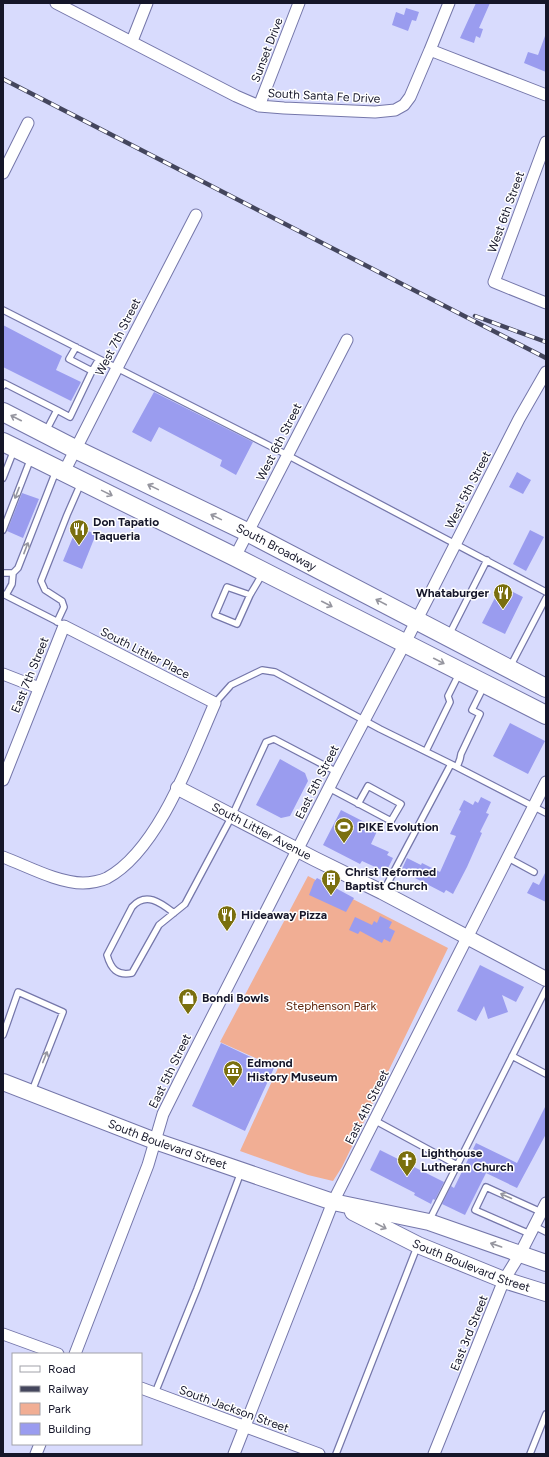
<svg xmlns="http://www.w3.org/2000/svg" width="549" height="1457" viewBox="0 0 549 1457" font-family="Figtree,sans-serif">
  <rect width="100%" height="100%" fill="#d8dbfd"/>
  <path fill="#f1ae94" d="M 308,876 L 448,948 L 342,1167 L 333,1181 L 308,1175 L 240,1151 L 278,1068 L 220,1042 Z"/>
  <path fill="#9a9cef" d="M 476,3 L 490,3 L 479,28 L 483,29 L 480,38 L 476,36 L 474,43 L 460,38 Z
    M 406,8 L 419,12 L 416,21 L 412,20 L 408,31 L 392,25 L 396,12 L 404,15 Z
    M 545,36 L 546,36 L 546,72 L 524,63 L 528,52 L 538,55 Z
    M 3,325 L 62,356 L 56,370 L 81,382 L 71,401 L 3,367 Z
    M 154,392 L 253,442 L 236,475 L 220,466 L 222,460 L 159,427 L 151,442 L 132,432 Z
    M 517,472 L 531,480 L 523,494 L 509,487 Z
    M 22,493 L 39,499 L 23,538 L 7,531 Z
    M 77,527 L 96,534 L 82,569 L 63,561 Z
    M 530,530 L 544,537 L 526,571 L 513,564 Z
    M 501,586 L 523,597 L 505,634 L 482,623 Z
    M 510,723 L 545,741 L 528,774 L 493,756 Z
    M 280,759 L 305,773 L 308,781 L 290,816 L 281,818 L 256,805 Z
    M 481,797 L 491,802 L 486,813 L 489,814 L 480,832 L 482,833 L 467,867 L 453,894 L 446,890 L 444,893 L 415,878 L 416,876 L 402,869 L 407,858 L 421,865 L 422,863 L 440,872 L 456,836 L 450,834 L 461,811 L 459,810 L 464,800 L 473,805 L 475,801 L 478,803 Z
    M 341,810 L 378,829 L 371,844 L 389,852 L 387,855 L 393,858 L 386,872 L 362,861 L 360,864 L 323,845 Z
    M 546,871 L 546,902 L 527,893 L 533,882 L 539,885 Z
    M 317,878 L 354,898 L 346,912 L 309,895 L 314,882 Z
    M 380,916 L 392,922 L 389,928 L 395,931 L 390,942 L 384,939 L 382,943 L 360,931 L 358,934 L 349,930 L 355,917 L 372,925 L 374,921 L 377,923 Z
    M 480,965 L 524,987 L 516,1002 L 502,995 L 508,1012 L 488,1019 L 484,1006 L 476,1021 L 457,1011 Z
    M 221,1043 L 274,1068 L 245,1131 L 192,1106 Z
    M 546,1105 L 546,1134 L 517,1188 L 486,1173 L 465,1215 L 442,1204 L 451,1186 L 454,1188 L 476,1143 L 517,1163 Z
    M 380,1150 L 444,1182 L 435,1200 L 433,1199 L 431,1204 L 414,1195 L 415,1193 L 370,1170 Z"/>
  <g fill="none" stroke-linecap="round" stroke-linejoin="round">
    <defs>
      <path id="service" d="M 3,310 L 270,446 L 546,592
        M 92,371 L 99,359
        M 3,386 L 4,383 L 57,410
        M 46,431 L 57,410 L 70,417 L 92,371 L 69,359 L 76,347
        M 3,478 L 14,450
        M 3,530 L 31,458
        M 3,573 L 13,573 L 18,568 L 56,471
        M 3,594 L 60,623
        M 6,595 L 12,584 L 13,573
        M 250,595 L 227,587 L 215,615 L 237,624 L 250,595 L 263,573
        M 57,622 L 64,607 L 62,601 L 45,590 L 41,581 L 67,515 L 81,483
        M 449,635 L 487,560
        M 510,667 L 546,598
        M 215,703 L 231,685 L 262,670 L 275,672 L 380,729 L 451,764 L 546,813
        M 426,751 L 450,702 L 448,696 L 459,674
        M 457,767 L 460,759 L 461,754 L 480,714 L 472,710 L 484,686
        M 329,788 L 391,821 L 401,804 L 368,786 L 358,804
        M 508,858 L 534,872
        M 383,892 L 451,764
        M 174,913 C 161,903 146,891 132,907 L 107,955 C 111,969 117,976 132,973 L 159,925 L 185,904 L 232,816 L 266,742 L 274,739 L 337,772
        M 3,1035 L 18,992 L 63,1012 L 32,1091
        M 512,1056 L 546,1074
        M 374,1120 L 457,1165
        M 429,1221 L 546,989
        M 534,1226 L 546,1232
        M 530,1234 L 475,1210 L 486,1187 L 541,1212
        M 155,1393 L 197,1289 L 241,1172
        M 336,1454 L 417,1247
        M 530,1454 L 546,1414"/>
      <path id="minor" d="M 56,3 L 236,96 L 259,106 L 284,108 L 375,112 L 395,110 L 404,105 L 410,97 L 430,50 L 546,95
        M 132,41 L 147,3
        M 430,50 L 449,3
        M 259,106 L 299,3
        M 546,142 L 494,282 L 546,303
        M 3,173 L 28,123
        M 64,472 L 117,368 L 196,215
        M 235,557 L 347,340
        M 3,674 L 39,688
        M 3,780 L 64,626 L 215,703 C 192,755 159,850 107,878 C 101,881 90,883 83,883 C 58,883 27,866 3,857
        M 3,1334 L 58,1354
        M 75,1354 L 148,1165 L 163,1114 L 180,1080 L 337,772 L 405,643 L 519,419 L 546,372
        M 141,1388 L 319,1454
        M 36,1454 L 40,1444
        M 234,1454 L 333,1202 L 546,782
        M 434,1454 L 504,1280 L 520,1254 L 546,1203"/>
      <g id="tertiary">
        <path id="s1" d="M 178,788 L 315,859 L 382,892 L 546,979"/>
      </g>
      <g id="secondary">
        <path id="s2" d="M 3,1082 L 155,1141 L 333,1202 L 429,1222 L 546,1263"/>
        <path id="s3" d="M 353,1212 L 418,1245 L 504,1280 L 546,1293"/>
      </g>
      <g id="primary">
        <path id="s4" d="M 3,412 L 75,449 L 247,532 L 546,688"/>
        <path d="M 3,442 L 235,557 L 546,715"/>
      </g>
    </defs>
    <use href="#service" stroke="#7577aa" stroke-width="8"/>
    <use href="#minor" stroke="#7577aa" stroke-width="13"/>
    <use href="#tertiary" stroke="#7577aa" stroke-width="16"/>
    <use href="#secondary" stroke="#7577aa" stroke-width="18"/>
    <use href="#primary" stroke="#7577aa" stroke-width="20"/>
    <use href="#service" stroke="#fff" stroke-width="5.5"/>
    <use href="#minor" stroke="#fff" stroke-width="11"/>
    <use href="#tertiary" stroke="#fff" stroke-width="14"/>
    <use href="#secondary" stroke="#fff" stroke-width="16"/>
    <use href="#primary" stroke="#fff" stroke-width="18"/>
    <defs>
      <path id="rail" d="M 3,79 L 546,358
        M 475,316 L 546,342"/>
    </defs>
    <use href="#rail" stroke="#44465d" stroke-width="4.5"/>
    <use href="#rail" stroke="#fff" stroke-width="3" stroke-dasharray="9" stroke-linecap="butt"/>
  </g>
  <defs><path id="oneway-shaft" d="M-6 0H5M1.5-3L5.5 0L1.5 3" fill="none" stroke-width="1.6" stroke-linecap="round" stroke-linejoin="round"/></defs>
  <g stroke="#96969f">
    <use href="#oneway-shaft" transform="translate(16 418) rotate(-153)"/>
    <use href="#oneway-shaft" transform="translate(153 487) rotate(-154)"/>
    <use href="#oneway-shaft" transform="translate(17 493) rotate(111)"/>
    <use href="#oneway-shaft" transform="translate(107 493) rotate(26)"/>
    <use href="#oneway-shaft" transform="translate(216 517) rotate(-154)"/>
    <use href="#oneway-shaft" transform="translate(26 548) rotate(-69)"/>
    <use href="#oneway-shaft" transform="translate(381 602) rotate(-152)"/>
    <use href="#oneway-shaft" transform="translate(327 604) rotate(27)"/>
    <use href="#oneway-shaft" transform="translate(439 661) rotate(27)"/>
    <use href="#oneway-shaft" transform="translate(45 1057) rotate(-68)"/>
    <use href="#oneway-shaft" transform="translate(506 1196) rotate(-156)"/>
    <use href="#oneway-shaft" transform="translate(381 1226) rotate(27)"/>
    <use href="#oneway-shaft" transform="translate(496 1245) rotate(-161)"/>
  </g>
  <defs>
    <symbol id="restaurant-pin" viewBox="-11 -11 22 30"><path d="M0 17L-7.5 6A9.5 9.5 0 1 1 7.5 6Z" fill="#7a6f0e" stroke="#fff"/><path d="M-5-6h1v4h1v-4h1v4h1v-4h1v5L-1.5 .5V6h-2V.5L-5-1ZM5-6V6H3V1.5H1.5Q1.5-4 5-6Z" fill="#fff"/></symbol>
    <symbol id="stadium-pin" viewBox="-11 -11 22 30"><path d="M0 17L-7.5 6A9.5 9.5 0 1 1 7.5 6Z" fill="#7a6f0e" stroke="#fff"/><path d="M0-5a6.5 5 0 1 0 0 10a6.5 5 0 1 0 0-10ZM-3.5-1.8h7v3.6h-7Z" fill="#fff"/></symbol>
    <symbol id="building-pin" viewBox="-11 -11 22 30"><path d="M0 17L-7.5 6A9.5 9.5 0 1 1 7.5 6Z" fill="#7a6f0e" stroke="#fff"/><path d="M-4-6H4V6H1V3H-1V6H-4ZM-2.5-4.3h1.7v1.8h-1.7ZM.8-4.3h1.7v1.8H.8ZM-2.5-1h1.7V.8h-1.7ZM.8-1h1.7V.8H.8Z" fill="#fff"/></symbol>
    <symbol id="shop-pin" viewBox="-11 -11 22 30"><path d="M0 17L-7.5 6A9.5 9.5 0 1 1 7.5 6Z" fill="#7a6f0e" stroke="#fff"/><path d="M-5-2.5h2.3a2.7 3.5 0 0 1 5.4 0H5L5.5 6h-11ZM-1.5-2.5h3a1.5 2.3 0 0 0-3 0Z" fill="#fff"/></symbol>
    <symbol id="museum-pin" viewBox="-11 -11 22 30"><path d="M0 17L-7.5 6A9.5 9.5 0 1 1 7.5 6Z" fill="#7a6f0e" stroke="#fff"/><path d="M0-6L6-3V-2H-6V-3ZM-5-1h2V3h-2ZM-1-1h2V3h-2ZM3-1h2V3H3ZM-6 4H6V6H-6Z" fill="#fff"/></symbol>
    <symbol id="church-pin" viewBox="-11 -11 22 30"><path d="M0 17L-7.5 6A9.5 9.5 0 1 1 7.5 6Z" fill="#7a6f0e" stroke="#fff"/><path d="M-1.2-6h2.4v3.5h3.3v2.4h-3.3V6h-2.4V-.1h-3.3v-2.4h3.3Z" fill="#fff"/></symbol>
  </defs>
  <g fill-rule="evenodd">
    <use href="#restaurant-pin" x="68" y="518" width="22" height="30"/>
    <use href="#restaurant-pin" x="492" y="582" width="22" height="30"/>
    <use href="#stadium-pin" x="333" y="816" width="22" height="30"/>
    <use href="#building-pin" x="320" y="868" width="22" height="30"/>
    <use href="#restaurant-pin" x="216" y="904" width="22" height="30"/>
    <use href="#shop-pin" x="177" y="987" width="22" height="30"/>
    <use href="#museum-pin" x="222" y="1059" width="22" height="30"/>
    <use href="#church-pin" x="396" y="1149" width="22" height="30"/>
  </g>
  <g text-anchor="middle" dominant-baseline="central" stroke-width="3" stroke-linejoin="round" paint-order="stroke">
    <g font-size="12" fill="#151629" stroke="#fff">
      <text transform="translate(267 50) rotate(-69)">Sunset Drive</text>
      <text transform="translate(324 96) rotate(3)">South Santa Fe Drive</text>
      <text transform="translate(506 212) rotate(-70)">West 6th Street</text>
      <text transform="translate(118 337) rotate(-63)">West 7th Street</text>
      <text transform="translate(279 442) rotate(-63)">West 6th Street</text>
      <text transform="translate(468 490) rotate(-63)">West 5th Street</text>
      <text stroke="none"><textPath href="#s4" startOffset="305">South Broadway</textPath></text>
      <text transform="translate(145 653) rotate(27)">South Littler Place</text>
      <text transform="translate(30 675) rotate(-68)">East 7th Street</text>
      <text transform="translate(317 782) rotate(-63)">East 5th Street</text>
      <text stroke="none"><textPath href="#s1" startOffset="94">South Littler Avenue</textPath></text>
      <text transform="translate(170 1071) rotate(-64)">East 5th Street</text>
      <text transform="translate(367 1107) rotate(-63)">East 4th Street</text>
      <text stroke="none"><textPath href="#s2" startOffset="176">South Boulevard Street</textPath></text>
      <text stroke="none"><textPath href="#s3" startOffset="130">South Boulevard Street</textPath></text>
      <text transform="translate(469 1333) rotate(-68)">East 3rd Street</text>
      <text transform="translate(234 1409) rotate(20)">South Jackson Street</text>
    </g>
    <g font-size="12" font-weight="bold" fill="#151629" stroke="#fff" text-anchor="start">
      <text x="93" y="522">Don Tapatio<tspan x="93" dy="14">Taqueria</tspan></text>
      <text x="489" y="593" text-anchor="end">Whataburger</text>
      <text x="358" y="827">PIKE Evolution</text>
      <text x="345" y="872">Christ Reformed<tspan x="345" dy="14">Baptist Church</tspan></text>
      <text x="241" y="915">Hideaway Pizza</text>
      <text x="202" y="998">Bondi Bowls</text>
      <text x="247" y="1063">Edmond<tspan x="247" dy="14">History Museum</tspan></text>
      <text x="421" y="1153">Lighthouse<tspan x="421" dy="14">Lutheran Church</tspan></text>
    </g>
    <g font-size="12" fill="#5e250c" stroke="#fff">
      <text x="331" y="1006">Stephenson Park</text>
    </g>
  </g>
  <rect width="549" height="1457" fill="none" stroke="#151629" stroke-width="8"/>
  <rect x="12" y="1353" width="130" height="92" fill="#ffffff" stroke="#a1a2a9"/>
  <rect x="20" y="1366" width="20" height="6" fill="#ffffff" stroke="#a1a2a9"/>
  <text x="48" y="1373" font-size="12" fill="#151629">Road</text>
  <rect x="20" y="1386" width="20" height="6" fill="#44465d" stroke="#a1a2a9"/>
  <text x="48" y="1393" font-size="12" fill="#151629">Railway</text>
  <rect x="20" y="1403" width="20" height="12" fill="#f1ae94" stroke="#a1a2a9"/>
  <text x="48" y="1413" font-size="12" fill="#151629">Park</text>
  <rect x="20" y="1423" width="20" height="12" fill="#9a9cef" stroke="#a1a2a9"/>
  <text x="48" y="1433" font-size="12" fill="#151629">Building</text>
</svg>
